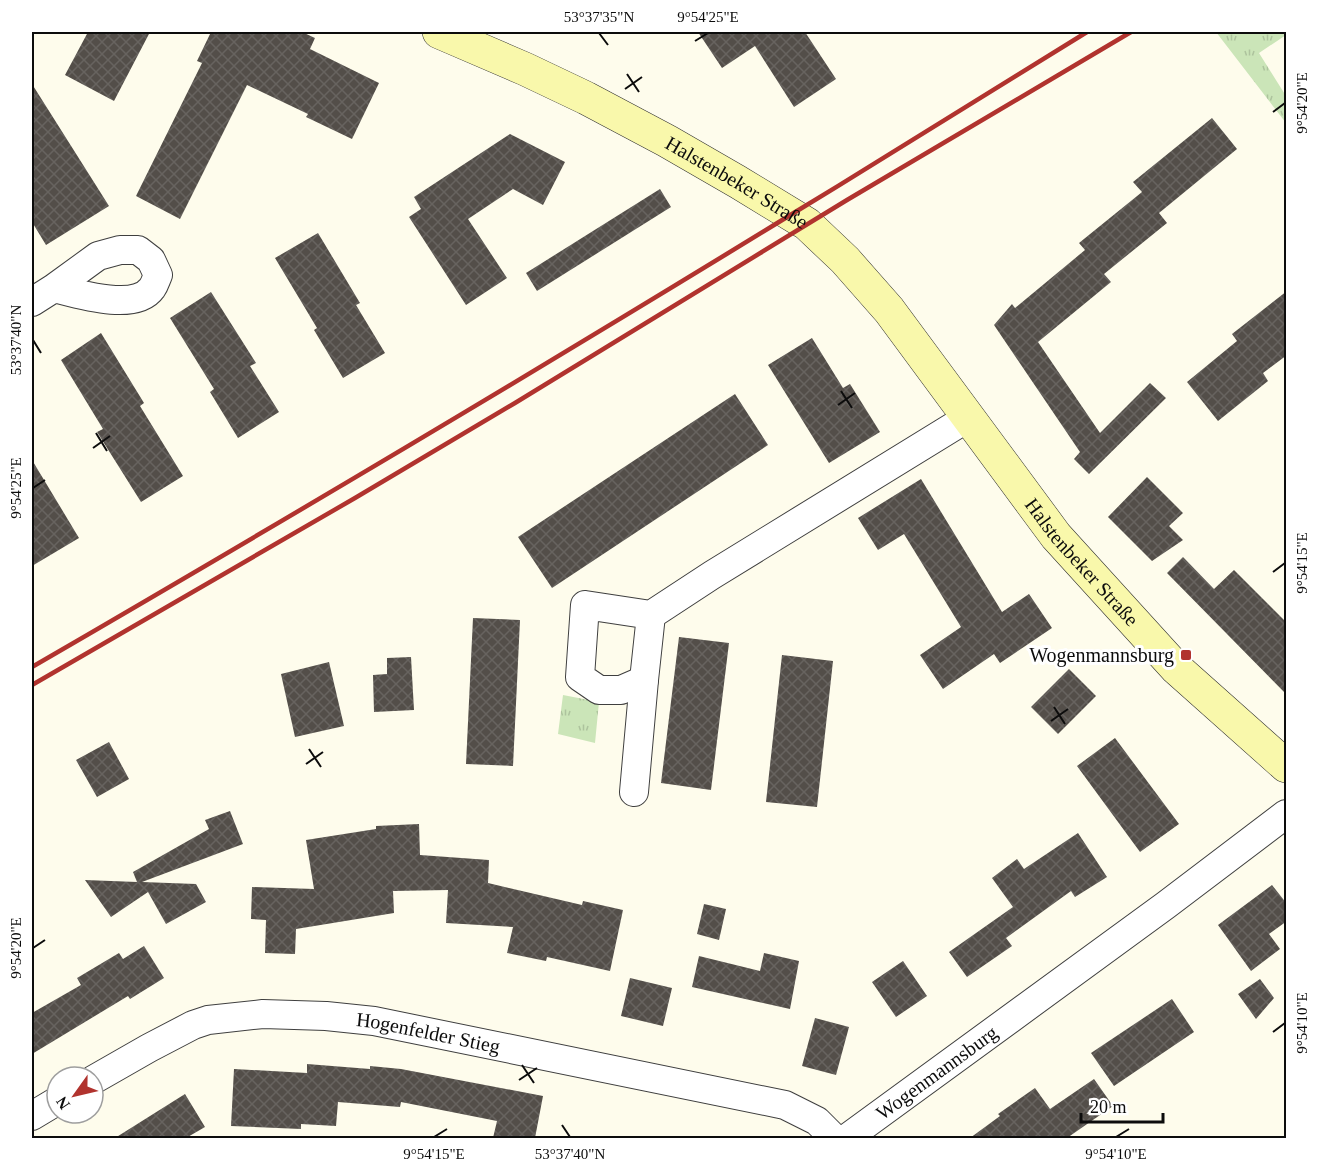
<svg xmlns="http://www.w3.org/2000/svg" width="1318" height="1170" viewBox="0 0 1318 1170" font-family="'Times New Roman',serif">
  <defs>
    <pattern id="grass-tufts" width="24" height="20" patternUnits="userSpaceOnUse" patternTransform="scale(1.5)"><rect width="24" height="20" fill="#cbe5b8"/><path d="M3 7l-1-3M5 7V3M7 7l1-3M15 17l-1-3M17 17v-4M19 17l1-3" fill="none" stroke="#adc39d"/></pattern>
    <pattern id="building-cross-hatch" width="8" height="8" patternUnits="userSpaceOnUse" patternTransform="scale(1.5)"><rect width="8" height="8" fill="#534e49"/><path d="M0 0l8 8M0 8l8-8" fill="none" stroke="#67635f"/></pattern>
  </defs>
  <rect width="100%" height="100%" fill="#fefcec"/>
  <path fill="url(#grass-tufts)" d="M 1216,32 L 1286,32 L 1286,35 L 1259,53 L 1286,96 L 1286,123 Z
    M 563,695 L 599,702 L 595,743 L 558,734 Z"/>
  <path fill="url(#building-cross-hatch)" d="M 88,32 L 150,32 L 114,101 L 65,75 Z
    M 211,32 L 302,32 L 315,38 L 310,49 L 379,83 L 352,139 L 306,117 L 308,114 L 247,85 L 180,219 L 136,196 L 202,63 L 197,61 Z
    M 698,32 L 805,32 L 836,79 L 794,107 L 755,46 L 722,68 Z
    M 32,84 L 109,206 L 46,245 L 32,222 Z
    M 1212,118 L 1237,149 L 1159,213 L 1167,223 L 1104,274 L 1111,282 L 1038,342 L 1100,433 L 1150,383 L 1166,398 L 1089,474 L 1074,459 L 1080,452 L 994,325 L 1012,304 L 1015,308 L 1085,250 L 1079,243 L 1142,192 L 1133,182 Z
    M 510,134 L 565,162 L 543,205 L 513,189 L 468,219 L 507,278 L 466,305 L 409,217 L 421,209 L 414,197 Z
    M 660,189 L 671,207 L 537,291 L 526,273 Z
    M 318,233 L 360,303 L 356,305 L 385,353 L 343,378 L 314,330 L 317,328 L 275,258 Z
    M 1287,291 L 1287,355 L 1263,373 L 1268,381 L 1218,421 L 1187,382 L 1237,341 L 1232,334 Z
    M 211,292 L 256,363 L 250,366 L 279,412 L 238,438 L 210,392 L 214,389 L 170,318 Z
    M 101,333 L 144,403 L 140,406 L 183,476 L 141,502 L 97,432 L 103,429 L 61,360 Z
    M 812,338 L 843,388 L 850,384 L 880,432 L 829,463 L 768,365 Z
    M 735,394 L 768,445 L 552,588 L 518,537 Z
    M 32,460 L 79,538 L 32,566 Z
    M 1147,477 L 1183,513 L 1169,526 L 1183,540 L 1152,561 L 1108,517 Z
    M 921,479 L 1002,612 L 1029,594 L 1052,628 L 1000,663 L 994,654 L 943,689 L 920,655 L 961,627 L 904,534 L 878,550 L 858,518 Z
    M 1183,557 L 1214,589 L 1234,570 L 1287,623 L 1287,695 L 1167,573 Z
    M 473,618 L 520,620 L 513,766 L 466,764 Z
    M 679,637 L 729,643 L 711,790 L 661,783 Z
    M 782,655 L 833,661 L 817,807 L 766,802 Z
    M 411,657 L 414,710 L 374,712 L 373,675 L 387,674 L 387,658 Z
    M 329,662 L 344,726 L 295,737 L 281,674 Z
    M 1069,669 L 1096,696 L 1058,734 L 1031,707 Z
    M 1115,738 L 1179,824 L 1140,852 L 1077,766 Z
    M 109,742 L 129,779 L 97,797 L 76,760 Z
    M 230,811 L 243,844 L 142,882 L 196,884 L 206,902 L 166,924 L 148,892 L 111,917 L 85,880 L 137,882 L 133,872 L 209,829 L 205,820 Z
    M 419,824 L 420,855 L 489,860 L 488,883 L 582,905 L 583,901 L 623,910 L 610,971 L 547,957 L 546,961 L 507,953 L 513,927 L 446,923 L 448,890 L 393,891 L 394,913 L 296,929 L 295,954 L 265,953 L 266,920 L 251,919 L 252,887 L 314,889 L 306,840 L 376,829 L 376,826 Z
    M 1078,833 L 1107,877 L 1075,897 L 1071,891 L 1006,938 L 1012,946 L 967,977 L 949,952 L 1013,907 L 992,878 L 1017,859 L 1024,869 Z
    M 1272,885 L 1287,904 L 1287,921 L 1269,934 L 1280,949 L 1251,971 L 1218,925 Z
    M 704,904 L 726,909 L 719,940 L 697,934 Z
    M 144,946 L 164,978 L 130,999 L 128,996 L 32,1054 L 32,1013 L 81,985 L 77,978 L 119,953 L 123,959 Z
    M 764,953 L 799,961 L 790,1009 L 692,987 L 699,956 L 760,971 Z
    M 903,961 L 927,996 L 896,1017 L 872,982 Z
    M 630,978 L 672,988 L 663,1026 L 621,1016 Z
    M 1260,979 L 1274,998 L 1256,1019 L 1238,994 Z
    M 1172,999 L 1194,1032 L 1114,1086 L 1091,1053 Z
    M 815,1018 L 849,1027 L 836,1075 L 802,1066 Z
    M 307,1064 L 370,1069 L 370,1066 L 401,1069 L 543,1096 L 535,1138 L 493,1138 L 497,1121 L 401,1102 L 400,1107 L 338,1102 L 336,1126 L 301,1124 L 301,1129 L 231,1126 L 234,1069 L 307,1073 Z
    M 1094,1079 L 1113,1106 L 1067,1138 L 970,1138 L 1000,1116 L 998,1114 L 1035,1088 L 1050,1109 Z
    M 185,1094 L 205,1127 L 186,1138 L 115,1138 Z"/>
  <g fill="none" stroke-linecap="round" stroke-linejoin="round">
    <defs>
      <g id="street">
        <path d="M 32,302 L 54,288 L 98,256 L 120,250 L 138,250 L 151,260 L 158,275 C 156,279 155,284 152,288 C 135,312 78,294 54,288"/>
        <path d="M 651,615 L 644,680 L 621,690 L 599,690 L 580,677 L 585,605 L 651,615 L 712,575 L 969,417"/>
        <path d="M 634,792 L 644,680"/>
        <path id="s1" d="M 93,1080 L 149,1048 L 193,1025 L 208,1020 L 263,1014 L 326,1016 L 374,1021 L 785,1105 L 817,1121 L 834,1138"/>
        <path d="M 32,1116 L 57,1101"/>
        <path id="s2" d="M 847,1138 L 1166,905 L 1286,814"/>
      </g>
      <g id="secondary">
        <path id="s3" d="M 439,32 L 525,69 L 586,98 L 667,141 L 738,182 L 807,224 L 845,260 L 889,310 L 1056,536 L 1176,668 L 1286,766"/>
      </g>
    </defs>
    <use href="#street" stroke="#3f3f3f" stroke-width="30"/>
    <use href="#secondary" stroke="#2e2e2e" stroke-width="34"/>
    <use href="#street" stroke="#fff" stroke-width="28"/>
    <use href="#secondary" stroke="#f9f8ab" stroke-width="33"/>
    <path stroke="#b1332e" stroke-width="4.5" d="M 32,667 C 287,519 541,368 792,214 C 891,154 989,92 1087,32
      M 32,685 L 355,498 L 515,403 L 847,200 L 1131,32"/>
  </g>
  <path fill="none" stroke="#0c0c0c" stroke-width="2" d="M 599,33 L 608,45M 695,41 L 708,33M 627,74 L 639,92M 625,89 L 642,77M 1273,112 L 1285,103M 33,340 L 41,353M 841,391 L 852,408M 838,405 L 855,393M 96,433 L 107,451M 93,448 L 110,436M 33,488 L 45,480M 1273,572 L 1285,563M 1054,707 L 1065,724M 1051,721 L 1068,709M 309,749 L 321,767M 306,764 L 323,752M 33,948 L 45,940M 1273,1032 L 1285,1023M 522,1065 L 534,1083M 519,1080 L 537,1068M 562,1125 L 570,1137M 434,1137 L 447,1129M 1116,1137 L 1129,1129"/>
  <rect fill="#b1332e" stroke="#fff" stroke-width="2" x="1180" y="649" width="12" height="12" rx="3"/>
  <g text-anchor="middle" dominant-baseline="central" stroke-width="6" stroke-linejoin="round" paint-order="stroke">
    <g font-size="20" fill="#0c0c0c" stroke="#fff">
      <text stroke="none"><textPath href="#s3" startOffset="334">Halstenbeker Straße</textPath></text>
      <text stroke="none"><textPath href="#s3" startOffset="852">Halstenbeker Straße</textPath></text>
      <text stroke="none"><textPath href="#s1" startOffset="352">Hogenfelder Stieg</textPath></text>
      <text stroke="none"><textPath href="#s2" startOffset="111">Wogenmannsburg</textPath></text>
    </g>
    <g font-size="20" fill="#0c0c0c" stroke="#fff" text-anchor="end">
      <text x="1174" y="655">Wogenmannsburg</text>
    </g>
  </g>
  <rect width="1318" height="1170" fill="none" stroke="#ffffff" stroke-width="66"/>
  <g transform="translate(75 1095) rotate(236)"><circle r="28" fill="#ffffff" stroke="#9e9e9e" stroke-width="1.5"/>
  <path d="M0-4.5L10 22L0 15L-10 22Z" fill="#b1332e"/>
  <text y="-9" font-size="16" font-weight="bold" text-anchor="middle" fill="#0c0c0c">N</text>
  </g>
  <path d="M1081 1113v9h82v-9" fill="none" stroke="#0c0c0c" stroke-width="3"/>
  <text x="1090" y="1113" font-size="18" fill="#0c0c0c" stroke="#ffffff" stroke-width="4.5" paint-order="stroke">20 m</text>
  <rect x="33" y="33" width="1252" height="1104" fill="none" stroke="#0c0c0c" stroke-width="2"/>
  <g font-size="15" text-anchor="middle" fill="#0c0c0c">
    <text x="599" y="22">53°37'35"N</text>
    <text x="708" y="22">9°54'25"E</text>
    <text transform="translate(1302 103) rotate(-90)" y="5">9°54'20"E</text>
    <text transform="translate(16 340) rotate(-90)" y="5">53°37'40"N</text>
    <text transform="translate(16 488) rotate(-90)" y="5">9°54'25"E</text>
    <text transform="translate(1302 563) rotate(-90)" y="5">9°54'15"E</text>
    <text transform="translate(16 948) rotate(-90)" y="5">9°54'20"E</text>
    <text transform="translate(1302 1023) rotate(-90)" y="5">9°54'10"E</text>
    <text x="434" y="1159">9°54'15"E</text>
    <text x="570" y="1159">53°37'40"N</text>
    <text x="1116" y="1159">9°54'10"E</text>
  </g>
</svg>
